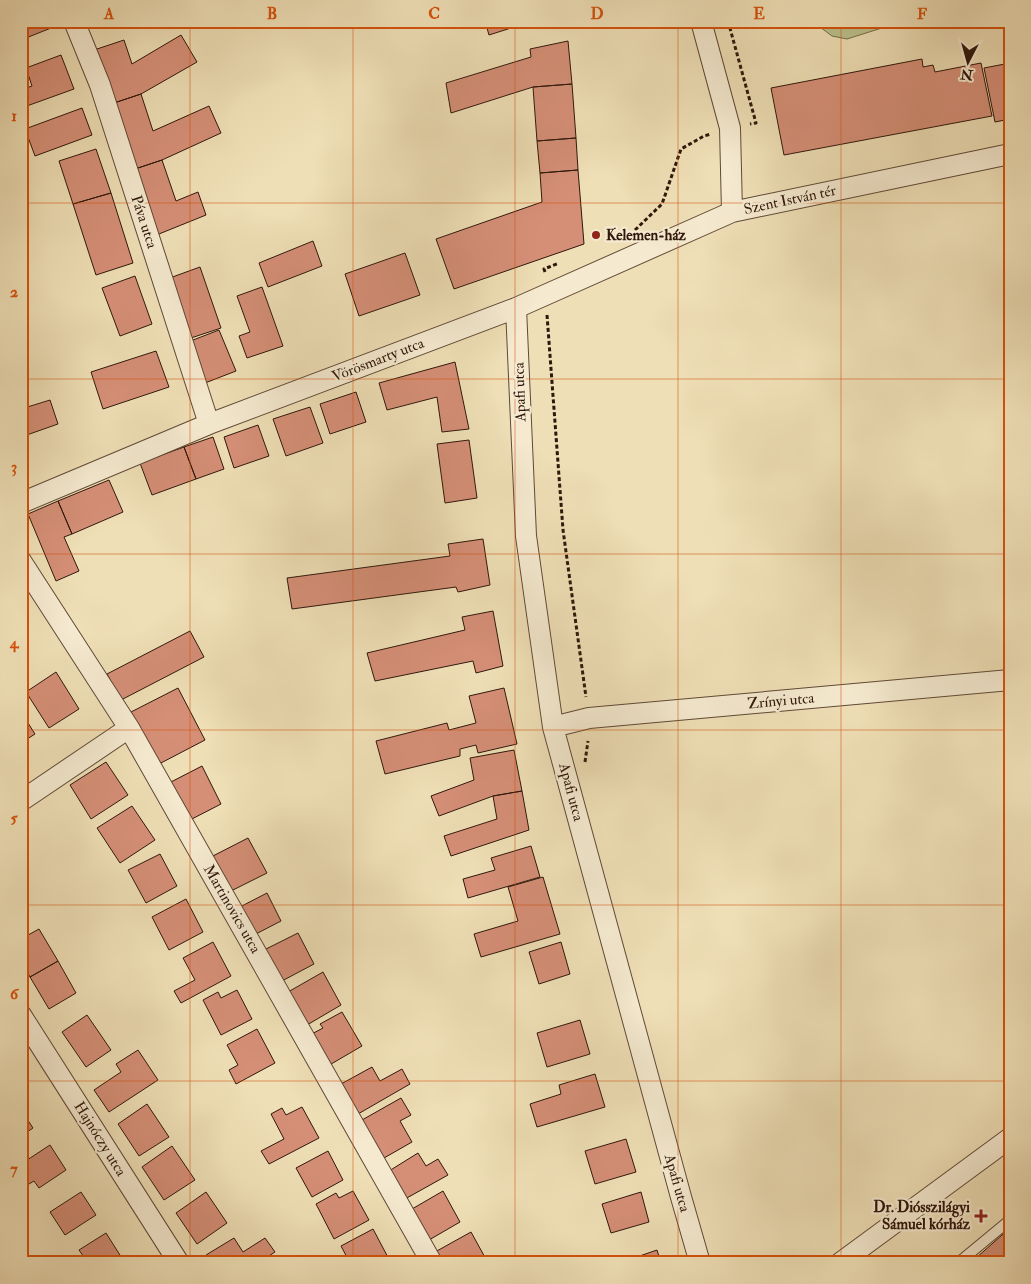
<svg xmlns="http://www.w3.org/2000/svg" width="1031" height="1284" viewBox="0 0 1031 1284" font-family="'IM FELL Double Pica',serif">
  <rect width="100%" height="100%" fill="#efdfb6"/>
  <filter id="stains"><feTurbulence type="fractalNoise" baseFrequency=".004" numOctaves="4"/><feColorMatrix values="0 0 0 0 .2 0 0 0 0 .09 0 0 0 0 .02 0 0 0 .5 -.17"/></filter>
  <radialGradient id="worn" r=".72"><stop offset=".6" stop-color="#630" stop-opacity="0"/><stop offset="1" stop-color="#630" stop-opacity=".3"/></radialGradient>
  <path fill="#bbc18d" stroke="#756c4c" d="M 812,21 L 904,21 L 847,39 L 832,36 Z"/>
  <path fill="#d58f77" stroke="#2f170b" d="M 21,21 L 49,21 L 51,28 L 21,40 Z
    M 485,21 L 533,21 L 489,35 Z
    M 181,35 L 197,62 L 141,94 L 111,104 L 94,50 L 124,40 L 132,64 Z
    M 568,41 L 572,84 L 533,87 L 451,113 L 446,83 L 531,57 L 530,49 Z
    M 61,55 L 74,89 L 24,107 L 21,99 L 21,90 L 32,86 L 26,68 Z
    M 922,59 L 923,67 L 933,65 L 935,72 L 981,63 L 992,116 L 784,155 L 771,88 Z
    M 1010,63 L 1010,119 L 995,122 L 984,68 Z
    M 572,84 L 576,138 L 537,141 L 533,87 Z
    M 141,94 L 153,131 L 209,106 L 221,133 L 162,160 L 132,170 L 111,104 Z
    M 82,108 L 92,135 L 35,156 L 25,129 Z
    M 576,138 L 578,170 L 540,173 L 537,141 Z
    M 96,149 L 111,193 L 73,204 L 59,161 Z
    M 162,160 L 176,201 L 198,192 L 206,215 L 154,236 L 132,170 Z
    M 578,170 L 584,244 L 454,289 L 436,239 L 542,202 L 540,173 Z
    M 111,193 L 133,263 L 96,275 L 73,204 Z
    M 313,241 L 322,266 L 268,287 L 259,263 Z
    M 405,253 L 420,295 L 359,316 L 345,274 Z
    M 200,267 L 221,328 L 188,339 L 167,279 Z
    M 135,276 L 152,324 L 120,336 L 102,288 Z
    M 262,287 L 283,346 L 247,358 L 239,336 L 250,332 L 237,296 Z
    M 219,330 L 236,371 L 205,383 L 188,342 Z
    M 156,351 L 169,387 L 103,409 L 91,372 Z
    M 455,362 L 469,429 L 442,432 L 437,397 L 387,410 L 379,383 Z
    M 356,392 L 366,422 L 330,434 L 320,404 Z
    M 50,400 L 58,424 L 21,437 L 21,409 Z
    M 310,407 L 323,443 L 286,456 L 273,419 Z
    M 258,425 L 269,456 L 234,468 L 224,437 Z
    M 213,437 L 224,469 L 196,479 L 184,447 Z
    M 469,440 L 477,498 L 445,503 L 437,444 Z
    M 184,447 L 196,479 L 152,495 L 140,463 Z
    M 109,480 L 123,512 L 72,534 L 58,501 Z
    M 58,501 L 72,534 L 64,537 L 79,571 L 56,581 L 28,514 Z
    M 483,539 L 490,585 L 458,592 L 456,587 L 292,609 L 287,578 L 450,556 L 448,544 Z
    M 493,611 L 503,666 L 476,673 L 473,661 L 375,681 L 367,653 L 465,630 L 462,617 Z
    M 190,631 L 204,657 L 121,700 L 107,674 Z
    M 56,672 L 79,709 L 49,728 L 26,692 Z
    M 178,688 L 205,740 L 159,764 L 131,712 Z
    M 504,688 L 517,744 L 478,753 L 476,745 L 460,749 L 460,756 L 385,774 L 376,741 L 447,723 L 449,730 L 476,723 L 469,696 Z
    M 21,712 L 35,734 L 21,743 Z
    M 514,750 L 522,791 L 493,796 L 439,816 L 431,796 L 474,780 L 470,758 Z
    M 106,762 L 128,795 L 91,819 L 70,785 Z
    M 202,766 L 221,804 L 188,821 L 169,783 Z
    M 522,791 L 529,830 L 451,856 L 444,836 L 497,819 L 493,796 Z
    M 132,806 L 155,840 L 120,863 L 97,828 Z
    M 248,838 L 267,873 L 229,892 L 211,857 Z
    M 531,846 L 540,877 L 468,898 L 463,879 L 495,870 L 491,858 Z
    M 160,854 L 177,886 L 146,903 L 128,870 Z
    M 543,877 L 560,934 L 481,957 L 474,934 L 518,921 L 508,887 Z
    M 267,893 L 281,921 L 252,936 L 238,908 Z
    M 186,899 L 203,932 L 169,950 L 152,917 Z
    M 39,929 L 58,961 L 30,977 L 21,961 L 21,939 Z
    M 298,933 L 314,964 L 280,982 L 264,950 Z
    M 213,942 L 231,976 L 181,1003 L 174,991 L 195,980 L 183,958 Z
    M 561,942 L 570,974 L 539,984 L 529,952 Z
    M 58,961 L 76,993 L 49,1009 L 30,977 Z
    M 323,972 L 341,1005 L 307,1025 L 288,992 Z
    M 237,990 L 252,1019 L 221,1035 L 203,1000 L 218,992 L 221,998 Z
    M 342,1012 L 362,1046 L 326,1067 L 308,1036 L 323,1028 L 320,1024 Z
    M 87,1015 L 111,1050 L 86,1067 L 62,1032 Z
    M 580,1020 L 590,1054 L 547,1067 L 537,1033 Z
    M 257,1029 L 275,1063 L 236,1084 L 229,1070 L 238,1065 L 227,1045 Z
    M 138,1050 L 158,1080 L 109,1112 L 94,1090 L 121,1072 L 116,1064 Z
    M 372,1067 L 380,1081 L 402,1069 L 410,1084 L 358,1114 L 341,1084 Z
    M 595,1074 L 605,1107 L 537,1127 L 530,1104 L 561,1094 L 559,1085 Z
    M 401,1098 L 411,1115 L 400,1121 L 412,1142 L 384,1158 L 362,1120 Z
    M 147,1104 L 169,1137 L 139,1156 L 118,1124 Z
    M 302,1107 L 319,1138 L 269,1164 L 261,1151 L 284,1139 L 271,1114 L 282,1108 L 286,1115 Z
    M 21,1110 L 33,1128 L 21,1136 Z
    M 626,1139 L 636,1172 L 595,1184 L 585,1151 Z
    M 50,1145 L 66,1170 L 39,1188 L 34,1181 L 24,1187 L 21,1183 L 21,1164 Z
    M 172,1146 L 195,1180 L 164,1200 L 142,1167 Z
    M 328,1151 L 343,1180 L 312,1197 L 296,1168 Z
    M 418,1153 L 426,1166 L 438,1159 L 448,1175 L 405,1199 L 389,1171 Z
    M 353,1191 L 369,1220 L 334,1239 L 316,1204 L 336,1193 L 339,1198 Z
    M 443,1191 L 460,1222 L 429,1240 L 412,1209 Z
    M 81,1192 L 96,1215 L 65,1235 L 50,1212 Z
    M 206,1192 L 227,1223 L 197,1244 L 176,1213 Z
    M 641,1192 L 649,1222 L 611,1233 L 602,1204 Z
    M 1010,1228 L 1010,1263 L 970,1263 L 976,1258 Z
    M 373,1229 L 391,1263 L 350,1263 L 341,1246 Z
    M 471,1232 L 487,1261 L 484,1263 L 441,1263 L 435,1252 Z
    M 106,1233 L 125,1263 L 88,1263 L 79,1250 Z
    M 234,1238 L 243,1252 L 265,1238 L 275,1252 L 258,1263 L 211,1263 L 206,1255 Z
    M 657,1250 L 661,1263 L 629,1263 L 628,1260 Z"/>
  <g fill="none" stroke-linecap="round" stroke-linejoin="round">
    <defs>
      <path id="lane" d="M 958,1263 L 1010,1220"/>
      <path id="street" d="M 74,21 L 100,85 L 209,424
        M 701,21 L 730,128 L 732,212
        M 516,308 L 526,536 L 553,727 L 681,1197 L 700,1263
        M 21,503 L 209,424 L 516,308 L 732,212 L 1010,154
        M 21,561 L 129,728 L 432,1263
        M 553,727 L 589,718 L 1010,680
        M 21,801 L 129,728
        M 21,1015 L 179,1263
        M 840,1263 L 1010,1138"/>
    </defs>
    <use href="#lane" stroke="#5f4936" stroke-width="12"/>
    <use href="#street" stroke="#5f4936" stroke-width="22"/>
    <path stroke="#2f170b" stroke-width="3" stroke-dasharray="4 2.5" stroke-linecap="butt" d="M 728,21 L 756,123 L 750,124
      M 635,230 L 662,204 L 681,149 L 704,136 L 711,134
      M 545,272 L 544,269 L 559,263
      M 547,315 L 563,530 L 586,697
      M 585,762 L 588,741"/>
    <use href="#lane" stroke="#f5ead0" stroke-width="10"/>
    <use href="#street" stroke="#f5ead0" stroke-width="20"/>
  </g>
  <path fill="none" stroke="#d6520c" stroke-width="1" stroke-opacity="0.55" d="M 190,21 L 190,1263M 353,21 L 353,1263M 515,21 L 515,1263M 678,21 L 678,1263M 841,21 L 841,1263M 21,203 L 1010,203M 21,379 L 1010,379M 21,554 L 1010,554M 21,730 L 1010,730M 21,905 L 1010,905M 21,1081 L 1010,1081"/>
  <g fill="#8f2418" stroke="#f5ead0" stroke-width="2">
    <circle cx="596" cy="235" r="5"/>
    <path d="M978.5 1208.5h5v5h5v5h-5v5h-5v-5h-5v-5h5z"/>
  </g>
  <g text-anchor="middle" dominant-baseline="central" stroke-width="4.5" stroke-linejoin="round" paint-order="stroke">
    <g font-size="15" fill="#2f170b" stroke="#f5ead0">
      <text transform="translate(790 200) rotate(-12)">Szent István tér</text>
      <text transform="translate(144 222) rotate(72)">Páva utca</text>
      <text transform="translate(378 360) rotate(-21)">Vörösmarty utca</text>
      <text transform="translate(520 392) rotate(-92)">Apafi utca</text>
      <text transform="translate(781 701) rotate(-5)">Zrínyi utca</text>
      <text transform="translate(571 792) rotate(75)">Apafi utca</text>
      <text transform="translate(232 909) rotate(60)">Martinovics utca</text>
      <text transform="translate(100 1139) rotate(58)">Hajnóczy utca</text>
      <text transform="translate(677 1183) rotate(74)">Apafi utca</text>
    </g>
    <g font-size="15" font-weight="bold" fill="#2f170b" stroke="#f5ead0" text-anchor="start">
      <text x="606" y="235">Kelemen-ház</text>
      <text x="970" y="1207" text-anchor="end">Dr. Diósszilágyi<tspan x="970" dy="17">Sámuel kórház</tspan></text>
    </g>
  </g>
  <rect width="1031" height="1284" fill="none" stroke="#efdfb6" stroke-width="55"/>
  <g transform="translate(968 62) rotate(186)" stroke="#f5ead0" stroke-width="4" paint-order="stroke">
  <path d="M0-4L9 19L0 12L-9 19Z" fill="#2f170b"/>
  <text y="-8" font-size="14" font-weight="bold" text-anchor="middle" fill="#2f170b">N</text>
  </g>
  <rect x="28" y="28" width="976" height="1228" fill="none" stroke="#d6520c" stroke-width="2"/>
  <g font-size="16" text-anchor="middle" font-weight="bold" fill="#d6520c">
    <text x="109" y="19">A</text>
    <text x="272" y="19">B</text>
    <text x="434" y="19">C</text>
    <text x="597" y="19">D</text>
    <text x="759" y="19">E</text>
    <text x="922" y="19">F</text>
    <text x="14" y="121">1</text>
    <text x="14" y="297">2</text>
    <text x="14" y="472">3</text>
    <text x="14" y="648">4</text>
    <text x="14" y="823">5</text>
    <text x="14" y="999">6</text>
    <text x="14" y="1174">7</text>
  </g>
  <rect width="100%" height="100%" filter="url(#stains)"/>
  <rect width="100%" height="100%" fill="url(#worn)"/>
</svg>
